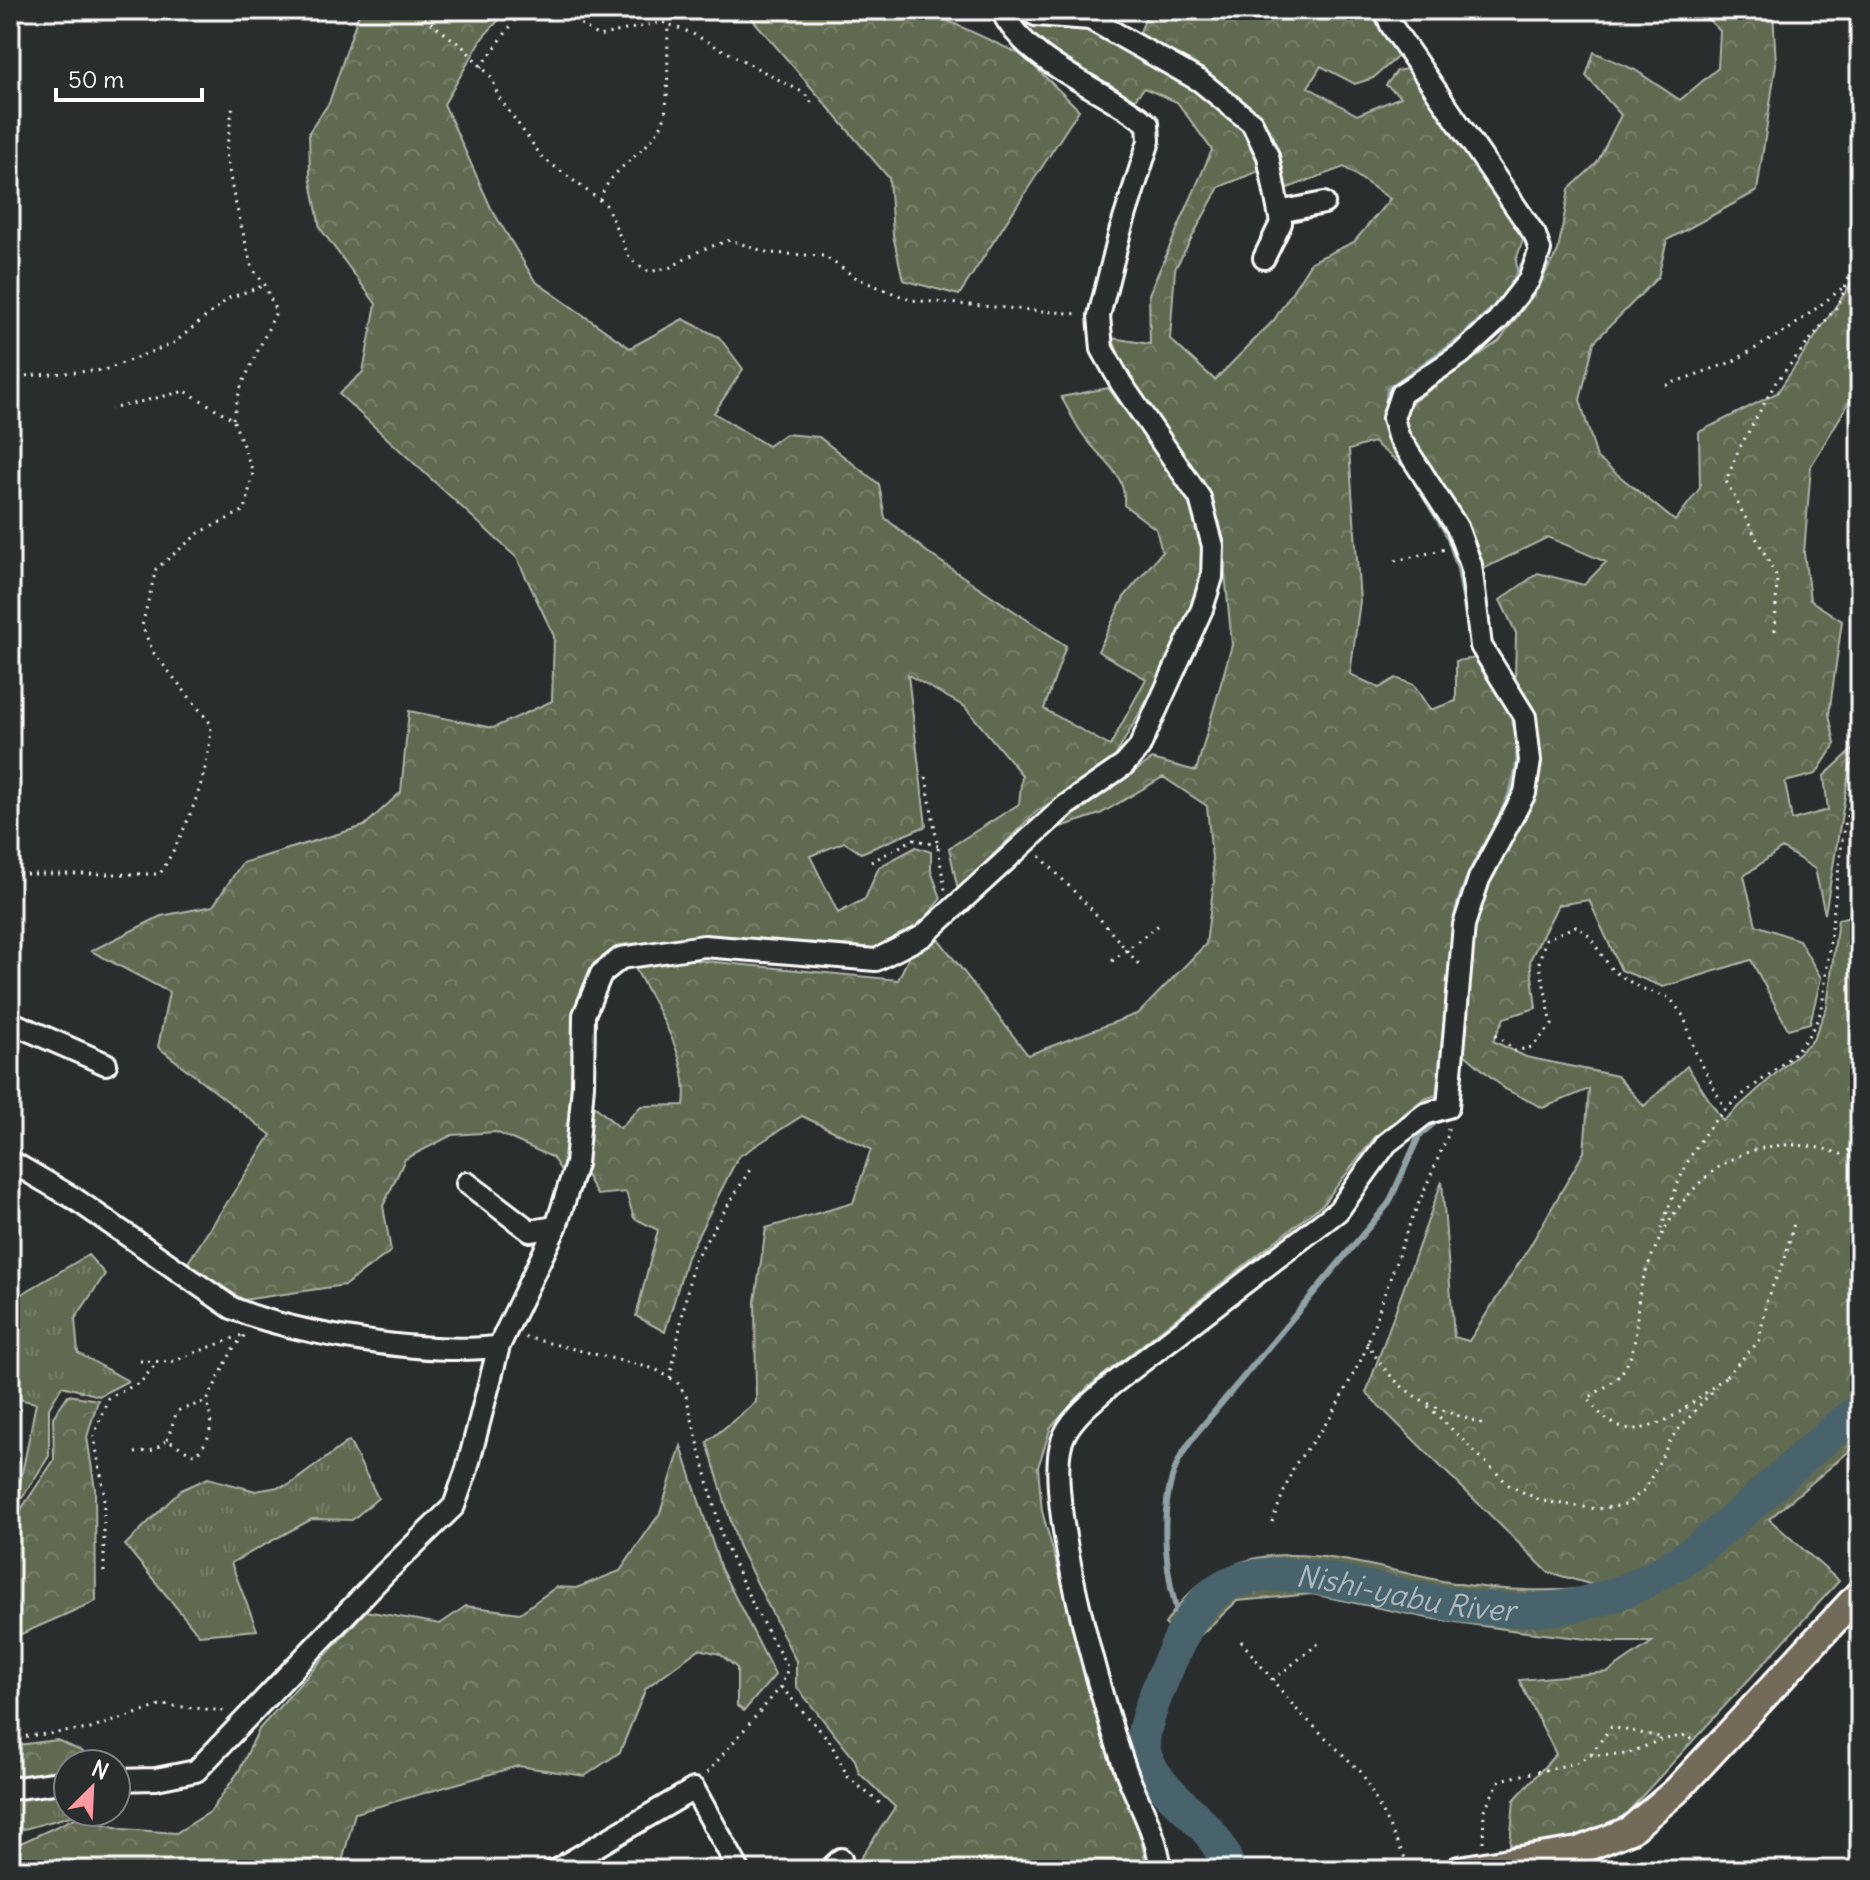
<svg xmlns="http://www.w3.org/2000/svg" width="1870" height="1880" viewBox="0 0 1870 1880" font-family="Delius,sans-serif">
  <defs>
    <pattern id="grass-tufts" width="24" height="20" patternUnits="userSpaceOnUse" patternTransform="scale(2)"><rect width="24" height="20" fill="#616a51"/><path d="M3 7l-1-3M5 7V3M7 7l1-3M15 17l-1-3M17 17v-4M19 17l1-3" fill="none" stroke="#79806b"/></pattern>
    <pattern id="forest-crowns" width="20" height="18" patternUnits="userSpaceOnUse" patternTransform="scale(2)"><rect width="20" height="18" fill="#616a51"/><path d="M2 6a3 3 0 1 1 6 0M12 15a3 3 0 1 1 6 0" fill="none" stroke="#79806b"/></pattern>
  </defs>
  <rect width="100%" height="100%" fill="#2a2d2e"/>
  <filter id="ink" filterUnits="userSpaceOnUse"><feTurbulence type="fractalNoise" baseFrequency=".0125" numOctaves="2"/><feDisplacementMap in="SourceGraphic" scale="16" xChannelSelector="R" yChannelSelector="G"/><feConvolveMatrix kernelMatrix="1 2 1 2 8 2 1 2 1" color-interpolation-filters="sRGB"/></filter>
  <g filter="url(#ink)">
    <path fill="url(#grass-tufts)" stroke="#b0b4a8" stroke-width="2" d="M 88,1255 L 105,1274 L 75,1319 L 78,1353 L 128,1381 L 99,1396 L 62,1386 L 49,1408 L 49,1456 L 15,1509 L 36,1403 L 10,1397 L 10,1301 Z
      M 349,1441 L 378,1498 L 352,1520 L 312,1519 L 231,1563 L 257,1630 L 199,1635 L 125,1545 L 181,1490 L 208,1478 L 256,1491 L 289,1485 Z
      M 53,1791 L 68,1795 L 68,1812 L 85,1812 L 10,1833 L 10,1798 Z"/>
    <path fill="url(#forest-crowns)" stroke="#b0b4a8" stroke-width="2" d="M 360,10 L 508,10 L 483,37 L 444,104 L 491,208 L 535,281 L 630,348 L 683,319 L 719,337 L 743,369 L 714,413 L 768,446 L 785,434 L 819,437 L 879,484 L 885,518 L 931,555 L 1066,646 L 1044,709 L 1110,746 L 1146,679 L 1098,651 L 1124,597 L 1162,552 L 1156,529 L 1124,505 C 1127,473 1101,460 1084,436 C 1075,424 1069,410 1061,397 L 1108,388 L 1190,498 L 1204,544 L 1205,580 L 1169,661 L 1112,762 L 1036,812 L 958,890 L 949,848 L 1019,804 L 1022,775 L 965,707 L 908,675 L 926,826 L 861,853 L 844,842 L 810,856 L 838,913 L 865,899 L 879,867 L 916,847 L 931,852 L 931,871 L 941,898 L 916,930 L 870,951 L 707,937 L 619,945 L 594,963 L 579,1009 L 576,1061 L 562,1172 L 552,1157 L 496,1132 L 452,1135 L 405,1159 L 383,1206 L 391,1251 L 345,1285 L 244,1300 L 187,1264 L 271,1135 L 158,1047 L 169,992 L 91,951 L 161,916 L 213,906 L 242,863 L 364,826 L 401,792 L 409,711 L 493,728 L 552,701 L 554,636 L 517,558 L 339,394 L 363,372 L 376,304 L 320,228 L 310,176 L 309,132 L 329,103 Z
      M 752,10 L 925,10 L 1024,56 L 1079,110 L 959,295 L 903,280 L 893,235 L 889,178 L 748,14 Z
      M 1008,10 L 1037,22 L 1086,27 L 1185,79 L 1244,124 L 1253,138 L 1259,171 L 1219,187 L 1175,269 L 1170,339 L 1215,380 L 1274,320 L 1311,262 L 1354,242 L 1390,199 L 1344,167 L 1280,191 L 1258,118 L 1137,39 L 1149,10 L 1320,10 L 1324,16 L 1378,10 L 1402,53 L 1373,78 L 1355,84 L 1321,66 L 1308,87 L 1357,115 L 1401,97 L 1386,85 L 1397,71 L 1411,68 L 1526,231 L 1516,260 L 1519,286 L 1389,415 L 1418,478 L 1373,442 L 1349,450 L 1360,601 L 1350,674 L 1379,688 L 1396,678 L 1414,685 L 1430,710 L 1456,701 L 1456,661 L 1483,657 L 1521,716 L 1525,758 L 1519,792 L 1475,878 L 1442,1093 L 1422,1100 L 1375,1137 L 1323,1204 L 1088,1387 L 1051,1427 L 1038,1467 L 1042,1511 L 1102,1729 L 1141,1839 L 1147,1870 L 853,1870 L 895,1807 L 859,1773 L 855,1760 L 796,1686 L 796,1661 L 738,1545 L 707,1442 L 756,1402 L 755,1301 L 766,1228 L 853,1203 L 871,1149 L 802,1116 L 738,1157 L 687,1257 L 665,1332 L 636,1316 L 658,1230 L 634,1218 L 626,1192 L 597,1195 L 582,1168 L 591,1103 L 620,1128 L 641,1106 L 684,1105 C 691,1056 654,1006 632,962 L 685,959 L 898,980 L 910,955 L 936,936 L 1028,1055 L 1139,1013 L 1206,944 L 1214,881 L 1207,806 L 1163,777 L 1100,814 L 1055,829 L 1152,759 L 1196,771 L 1232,645 L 1220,523 L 1194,472 L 1129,378 L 1112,338 L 1150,344 L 1149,294 L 1212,150 L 1177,102 L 1144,88 L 1131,104 L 1027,37 Z
      M 1699,10 L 1773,10 L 1776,64 L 1757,191 L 1667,240 L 1658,277 L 1594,342 L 1580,400 L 1597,458 L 1675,521 L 1700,488 L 1699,432 L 1777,393 L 1857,275 L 1860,277 L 1860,384 L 1811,466 L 1804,553 L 1810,600 L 1842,621 L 1829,714 L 1835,744 L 1816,774 L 1785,782 L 1792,820 L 1828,810 L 1824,776 L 1853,749 L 1825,914 L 1815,869 L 1782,848 L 1744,876 L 1756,925 L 1799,940 L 1821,978 L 1810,1023 L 1788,1029 L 1751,960 L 1663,987 L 1621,970 L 1589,900 L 1558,905 L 1530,960 L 1536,1008 L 1504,1018 L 1493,1041 L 1526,1057 L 1617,1076 L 1644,1106 L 1687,1066 L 1723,1121 L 1813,1040 L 1827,1007 L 1838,919 L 1860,914 L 1860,1442 L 1769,1519 L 1839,1581 L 1624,1816 L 1570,1843 L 1510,1845 L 1514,1800 L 1556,1754 L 1519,1680 L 1608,1672 L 1652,1642 L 1613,1642 L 1518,1631 L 1428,1618 L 1312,1594 L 1237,1601 L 1189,1646 L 1165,1624 C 1233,1517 1342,1561 1442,1581 C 1495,1591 1547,1593 1600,1587 L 1548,1572 L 1366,1393 L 1442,1181 L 1454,1337 L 1469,1341 L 1530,1246 L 1584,1152 L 1589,1089 L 1543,1108 L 1505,1089 L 1463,1053 L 1471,936 L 1486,883 L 1532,798 L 1539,768 L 1536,720 L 1515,681 L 1516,633 L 1500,600 L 1538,573 L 1584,585 L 1606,562 L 1548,537 L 1479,571 L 1469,529 L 1417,451 L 1405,422 L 1410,404 L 1499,341 L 1532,297 L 1558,251 L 1569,189 L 1597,163 L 1621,115 L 1586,76 L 1594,52 L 1635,70 L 1680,100 L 1718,68 L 1720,31 Z
      M 68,1395 L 98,1400 L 87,1437 L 95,1489 L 96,1601 L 10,1639 L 10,1526 L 54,1460 L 53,1417 Z
      M 681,1446 L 721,1569 L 775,1675 L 744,1711 L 737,1706 L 737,1668 L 720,1654 L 699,1649 L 646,1688 L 620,1752 L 585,1776 L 518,1766 L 355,1813 L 340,1870 L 10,1870 L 10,1848 L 77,1817 L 123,1829 L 176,1833 L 210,1812 L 239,1771 L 259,1729 L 366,1611 L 440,1624 L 466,1606 L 520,1613 L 556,1587 L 576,1588 L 620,1571 L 660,1513 Z
      M 57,1740 L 83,1752 L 87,1764 L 68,1764 L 68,1773 L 29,1775 L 10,1781 L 10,1746 Z"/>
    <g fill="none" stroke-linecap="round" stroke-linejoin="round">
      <path stroke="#91a2a7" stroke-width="6" d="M 1510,289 L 1527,257
        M 1385,419 L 1389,389 L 1461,339 L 1498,304
        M 1416,482 L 1448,535 L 1459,569 L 1471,639
        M 1455,925 C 1462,854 1533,803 1516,728 C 1510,704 1489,679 1476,657
        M 1437,1104 L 1446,1020
        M 1183,1631 C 1166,1583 1156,1510 1178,1462 C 1183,1451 1192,1440 1199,1430 L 1389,1203 L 1419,1136 L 1435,1122 L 1435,1115"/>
      <path stroke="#48646c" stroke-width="34" id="s1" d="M 1228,1870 C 1220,1819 1143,1790 1143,1742 C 1144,1720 1161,1682 1170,1661 C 1183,1632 1197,1601 1226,1585 C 1274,1559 1366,1589 1417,1598 C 1472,1609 1530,1616 1585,1603 C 1698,1578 1771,1475 1860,1410"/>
      <defs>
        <path id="minor" d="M 1026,10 L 1036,15 L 1090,19 L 1200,81 L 1252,123 L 1268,156 L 1281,223 L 1264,258
          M 1279,212 L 1324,203
          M 10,1022 L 106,1064
          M 10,1161 L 75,1199 L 232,1308 C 292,1334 435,1357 499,1346
          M 467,1183 L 530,1231 L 556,1227
          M 116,1780 L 156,1779 L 196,1771 L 385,1573 L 454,1506 L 467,1469 L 499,1346 L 556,1227 L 576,1164 L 583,1085 L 584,1015 L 601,974 L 621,958 L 704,946 L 876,960 L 923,936 L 1065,806 L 1124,765 L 1139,748 L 1202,609 L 1212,577 L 1213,546 L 1200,498 L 1121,383 L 1102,349 L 1099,316 L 1120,232 L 1149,141 L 1148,124 C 1101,86 1029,66 1001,10
          M 10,1789 L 68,1781
          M 556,1870 L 694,1789 L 739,1870
          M 829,1870 L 841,1859
          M 1161,1870 C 1156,1830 1138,1804 1125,1768 C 1103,1707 1043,1496 1062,1441 C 1069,1419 1093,1401 1110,1386 L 1338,1211 L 1387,1143 L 1425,1114 L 1448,1107 L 1464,925 L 1479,879 L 1525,793 L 1530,761 L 1525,717 L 1481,646 L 1471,565 L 1457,527 L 1398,436 L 1393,418 L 1401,394 L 1461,354 L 1498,320 L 1529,280 L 1540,250 L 1535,235 L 1391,25 L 1385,10"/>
        <path id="major" d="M 1459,1870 L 1578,1851 L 1630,1830 L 1676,1791 L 1860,1593"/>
      </defs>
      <use href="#minor" stroke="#fff" stroke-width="26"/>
      <use href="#major" stroke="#fff" stroke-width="32"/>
      <path stroke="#fff" stroke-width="3" stroke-dasharray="2 6" stroke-linecap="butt" d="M 561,10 L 598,36 L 662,22 L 689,32 L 804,93 L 815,107
        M 418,13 L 463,47 L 492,78 L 498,96 L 542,157 L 606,205 L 630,259 L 649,272 L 671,267 L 701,250 L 730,240 L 769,253 L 824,256 L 858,279 L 910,300 L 1079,314
        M 481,67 L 518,16 L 528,10
        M 600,200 C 610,166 647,155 662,124 C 670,110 667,45 668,24
        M 10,377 L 105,370 L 174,343 L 229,298 L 265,285
        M 1666,385 L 1732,362 L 1792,327 L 1845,286
        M 233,419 L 240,389 L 276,312 L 265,285 L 252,268 L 233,193 L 226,153 L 233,103
        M 1395,561 L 1446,549
        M 1775,631 L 1777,577 L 1726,481 L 1739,449 L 1776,382 L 1839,304 L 1860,248
        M 926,777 L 945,890
        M 1040,856 L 1093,911 L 1142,968
        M 871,862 L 914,839 L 938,846
        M 10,874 L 160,874 C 187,829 209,777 211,724 L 153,652 L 142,626 L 156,569 L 199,533 L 245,510 L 253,472 L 233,419 L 185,391 L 111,409
        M 1112,961 L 1160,924
        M 1496,1034 L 1515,1051 L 1532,1047 L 1552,1025 L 1539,961 L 1546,939 L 1576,926 L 1589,936 L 1612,970 L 1638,987 L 1670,998 L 1684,1017 L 1695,1051 L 1725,1109
        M 1661,1229 C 1676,1186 1692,1141 1726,1109 C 1762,1075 1804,1060 1822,1008 L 1843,833 L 1860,763
        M 525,1337 L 655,1369 L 677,1382 L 686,1396 L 723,1540 L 755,1609 L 788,1668 L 781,1687 L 706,1774
        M 1367,1342 C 1396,1395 1429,1407 1484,1424
        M 140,1361 L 171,1362 L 242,1335
        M 1726,1376 L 1759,1341 L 1767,1298 L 1784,1262 L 1794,1223
        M 1725,1377 C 1684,1410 1629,1463 1588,1398 C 1599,1391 1615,1382 1622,1372 C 1642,1345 1633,1313 1642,1283 C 1671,1191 1738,1119 1841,1154 L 1860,1145
        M 670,1378 L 693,1262 L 751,1168
        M 1428,1406 L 1510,1486 L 1542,1501 L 1597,1509 L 1626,1505 L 1645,1489 L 1672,1437 L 1716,1387
        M 167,1440 L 177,1411 L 207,1401
        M 135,1453 L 154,1450 L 167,1440 L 195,1455 C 213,1438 213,1424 207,1401 L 234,1347 L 246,1334
        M 1272,1522 L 1294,1466 L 1330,1418 L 1363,1356 L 1406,1233 L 1448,1135 L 1448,1127
        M 104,1572 L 104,1492 L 94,1436 L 108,1398 L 141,1382 L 158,1361
        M 1241,1641 L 1296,1709 L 1362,1773 L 1411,1870
        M 1273,1680 L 1319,1643
        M 781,1687 L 829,1740 L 848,1777 L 882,1805
        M 10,1738 L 90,1729 L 163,1705 L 225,1711
        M 1591,1754 L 1611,1727 L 1664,1738
        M 1483,1842 L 1484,1810 L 1500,1780 L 1576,1763 L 1591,1755 L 1627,1754 L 1660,1740 L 1687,1735 L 1692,1740"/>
      <use href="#minor" stroke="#2a2d2e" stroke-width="20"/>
      <use href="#major" stroke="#736b5a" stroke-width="26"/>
    </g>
  </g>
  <g text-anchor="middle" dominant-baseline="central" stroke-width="7" stroke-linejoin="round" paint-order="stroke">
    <g font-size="30" font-style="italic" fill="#adb9bd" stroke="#2a2d2e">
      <text stroke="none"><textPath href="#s1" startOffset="522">Nishi-yabu River</textPath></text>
    </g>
  </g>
  <rect width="1870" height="1880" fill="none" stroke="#2a2d2e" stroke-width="40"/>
  <rect x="20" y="20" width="1830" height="1840" fill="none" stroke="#fff" stroke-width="3" filter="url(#ink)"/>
  <g transform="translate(92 1788) rotate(24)"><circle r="38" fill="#2a2d2e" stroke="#7f8182" stroke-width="2"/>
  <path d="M0-6L14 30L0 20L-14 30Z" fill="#ff9aa2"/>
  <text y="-12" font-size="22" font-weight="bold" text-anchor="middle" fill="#ffffff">N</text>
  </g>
  <path d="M56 88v12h146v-12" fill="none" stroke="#ffffff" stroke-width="4"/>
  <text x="68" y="88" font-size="24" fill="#ffffff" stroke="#2a2d2e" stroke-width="6" paint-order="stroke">50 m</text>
</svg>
